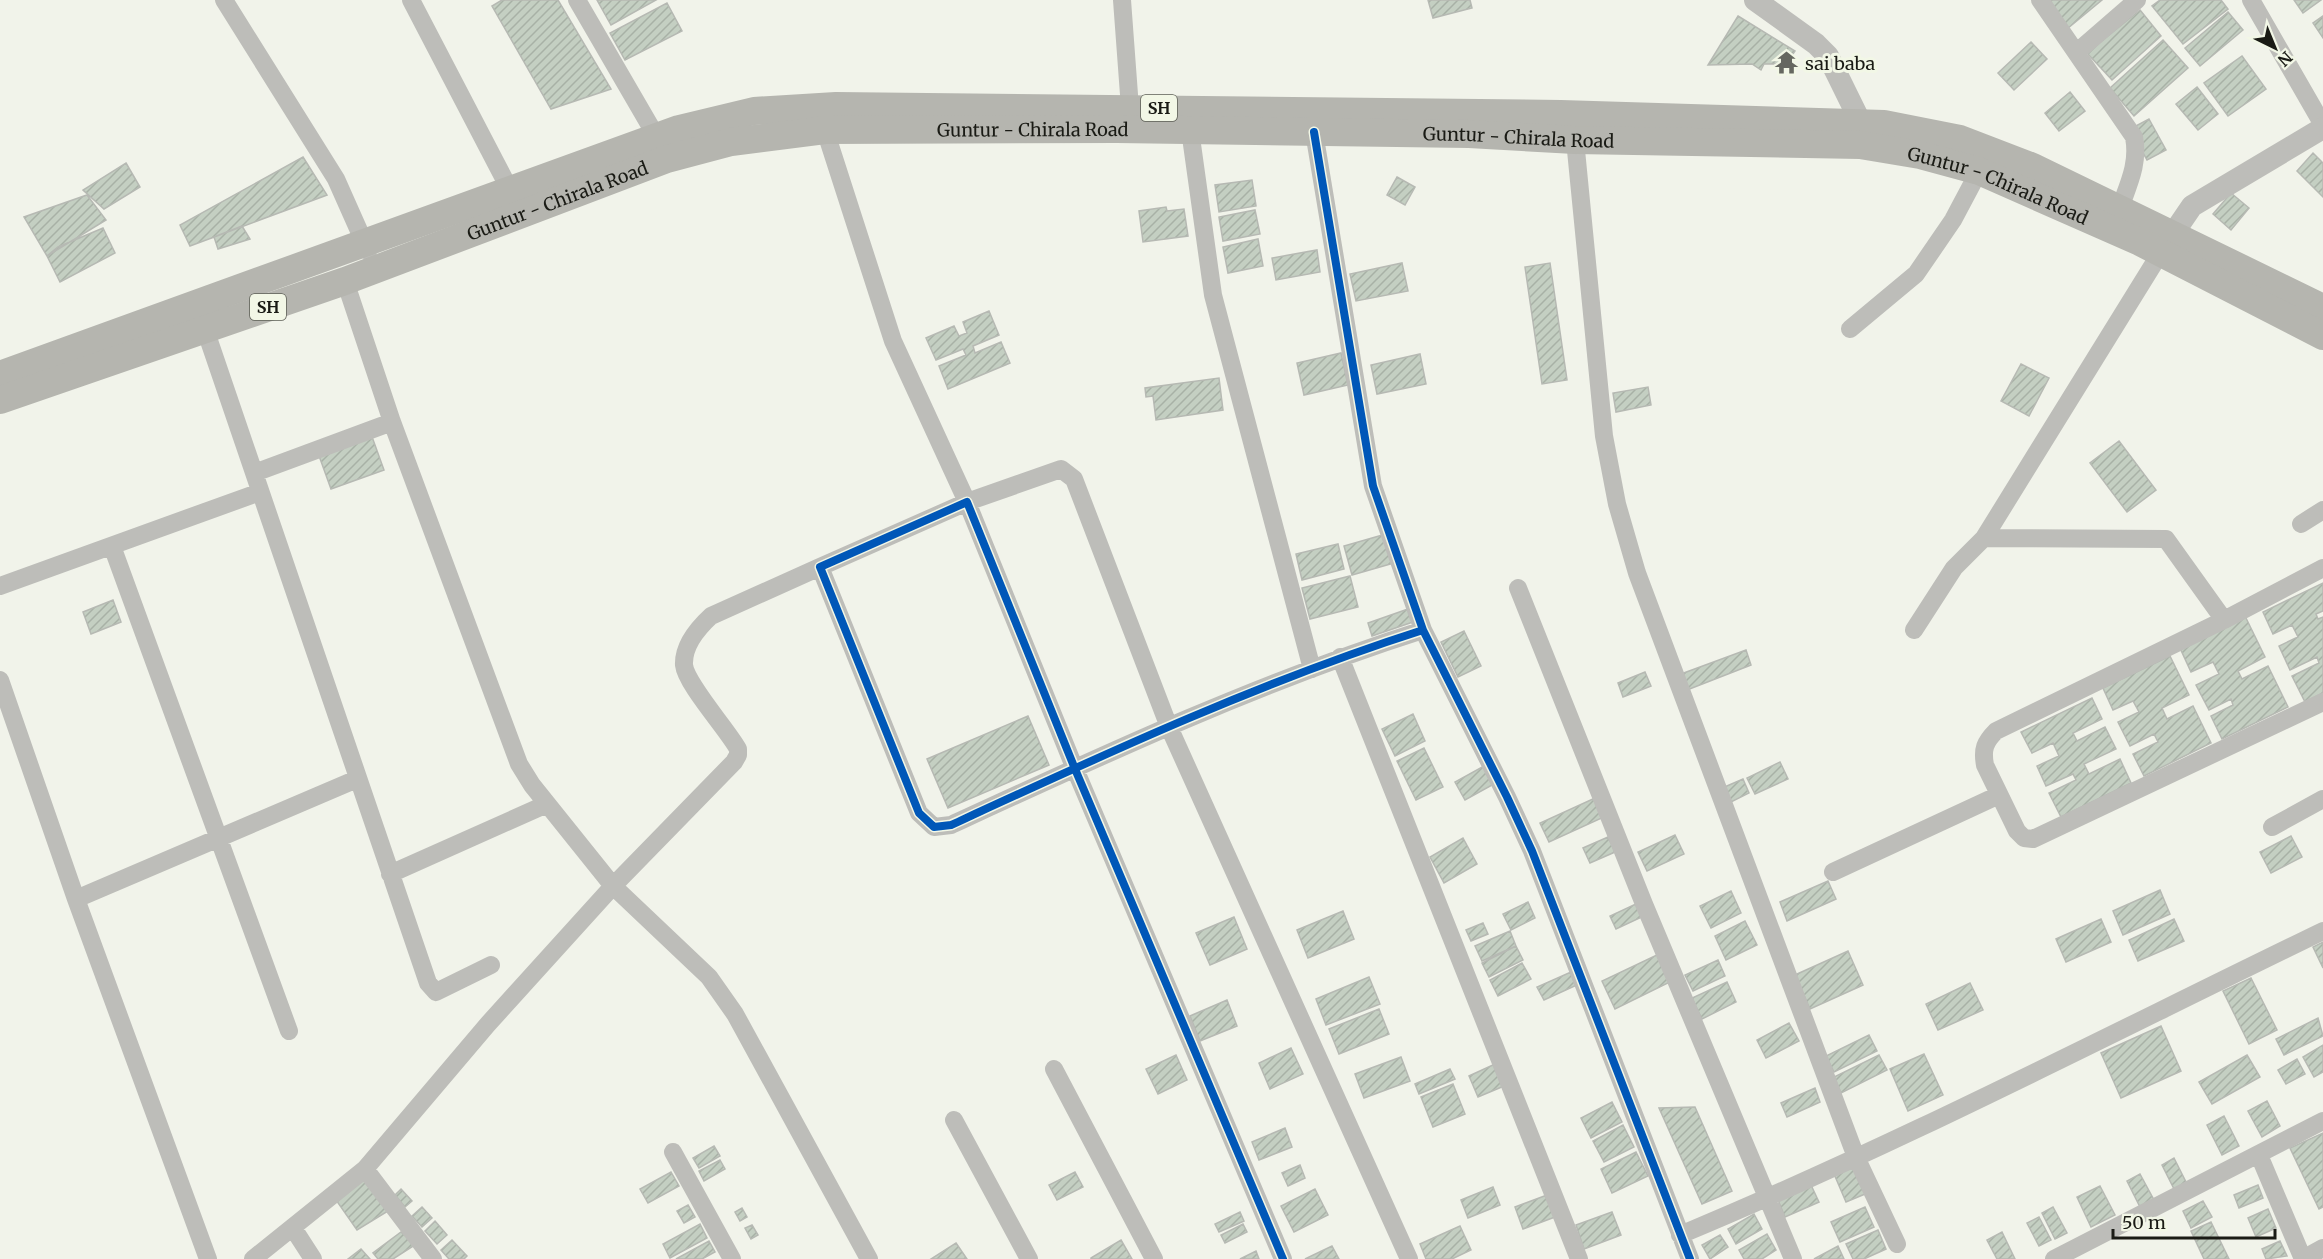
<svg xmlns="http://www.w3.org/2000/svg" width="2323" height="1259" viewBox="0 0 2323 1259" font-family="Merriweather,serif">
  <defs>
    <pattern id="building-hatch" width="6" height="6" patternUnits="userSpaceOnUse" patternTransform="scale(1.5)"><rect width="6" height="6" fill="#c4cfc2"/><path d="M-1 1l2-2M0 6l6-6M5 7l2-2" fill="none" stroke="#a8b1a6"/></pattern>
  </defs>
  <rect width="100%" height="100%" fill="#f1f3ea"/>
  <path fill="url(#building-hatch)" stroke="#b6b9b3" stroke-width="1.5" d="M 502,0 L 558,0 L 611,89 L 551,109 L 492,6 Z
    M 597,0 L 656,0 L 611,25 Z
    M 1428,0 L 1470,0 L 1472,8 L 1433,18 Z
    M 2044,0 L 2102,0 L 2067,29 Z
    M 2160,0 L 2221,0 L 2228,9 L 2183,44 L 2152,6 Z
    M 2294,0 L 2321,0 L 2303,13 Z
    M 667,3 L 682,31 L 625,60 L 610,33 Z
    M 2140,10 L 2161,36 L 2112,80 L 2087,53 Z
    M 2228,12 L 2243,30 L 2200,66 L 2185,48 Z
    M 1738,16 L 1795,51 L 1786,64 L 1764,64 L 1761,70 L 1752,64 L 1708,65 Z
    M 2323,16 L 2323,38 L 2313,23 Z
    M 2163,40 L 2188,68 L 2134,116 L 2110,88 Z
    M 2031,42 L 2047,59 L 2014,90 L 1998,73 Z
    M 2242,56 L 2266,89 L 2228,116 L 2204,83 Z
    M 2197,87 L 2218,114 L 2198,130 L 2176,104 Z
    M 2070,92 L 2085,111 L 2059,131 L 2045,113 Z
    M 2149,119 L 2166,150 L 2147,160 L 2130,129 Z
    M 2313,153 L 2323,163 L 2323,197 L 2297,171 Z
    M 303,157 L 327,195 L 190,246 L 180,225 Z
    M 126,163 L 140,187 L 104,209 L 83,190 Z
    M 1397,177 L 1415,187 L 1405,205 L 1387,195 Z
    M 1252,180 L 1256,206 L 1219,212 L 1215,185 Z
    M 2231,193 L 2249,208 L 2231,230 L 2213,214 Z
    M 87,195 L 106,220 L 47,256 L 24,217 Z
    M 1166,207 L 1167,211 L 1184,209 L 1188,236 L 1143,242 L 1139,211 Z
    M 1255,210 L 1260,234 L 1223,241 L 1219,217 Z
    M 242,226 L 250,239 L 218,249 L 214,237 Z
    M 103,228 L 115,253 L 60,282 L 47,256 L 58,247 Z
    M 1258,239 L 1263,266 L 1228,273 L 1223,247 Z
    M 1317,250 L 1320,272 L 1276,280 L 1272,258 Z
    M 1402,263 L 1408,291 L 1356,301 L 1350,274 Z
    M 1550,263 L 1567,380 L 1542,384 L 1525,267 Z
    M 989,311 L 999,335 L 973,346 L 975,353 L 1001,342 L 1010,363 L 948,389 L 939,366 L 966,355 L 963,349 L 936,360 L 926,338 L 954,326 L 959,336 L 967,333 L 963,322 Z
    M 1341,353 L 1348,385 L 1304,395 L 1297,363 Z
    M 1420,354 L 1426,384 L 1377,394 L 1371,365 Z
    M 2021,364 L 2049,378 L 2029,416 L 2001,401 Z
    M 1219,378 L 1223,410 L 1156,420 L 1153,396 L 1146,397 L 1145,388 Z
    M 1648,387 L 1651,405 L 1616,412 L 1613,393 Z
    M 371,434 L 384,470 L 331,489 L 318,453 Z
    M 2119,441 L 2156,490 L 2127,512 L 2090,463 Z
    M 1386,534 L 1394,563 L 1352,575 L 1344,546 Z
    M 1338,544 L 1344,569 L 1302,580 L 1296,554 Z
    M 1350,576 L 1358,607 L 1310,619 L 1302,588 Z
    M 2323,583 L 2323,611 L 2316,614 L 2318,619 L 2323,617 L 2323,693 L 2305,702 L 2292,676 L 2319,663 L 2317,657 L 2290,670 L 2279,646 L 2298,637 L 2292,625 L 2273,634 L 2263,612 Z
    M 113,600 L 121,622 L 91,634 L 83,612 Z
    M 1408,609 L 1413,622 L 1372,636 L 1368,623 Z
    M 2245,616 L 2265,657 L 2238,671 L 2242,679 L 2268,666 L 2288,707 L 2222,739 L 2211,716 L 2233,705 L 2231,699 L 2209,710 L 2196,685 L 2219,674 L 2213,662 L 2191,672 L 2180,648 Z
    M 1464,631 L 1481,666 L 1458,677 L 1441,642 Z
    M 1746,650 L 1751,665 L 1687,690 L 1681,674 Z
    M 2170,656 L 2189,695 L 2162,708 L 2167,719 L 2193,706 L 2211,743 L 2144,776 L 2133,754 L 2158,742 L 2154,734 L 2130,746 L 2118,722 L 2139,712 L 2133,701 L 2113,710 L 2103,688 Z
    M 1645,672 L 1651,686 L 1623,697 L 1618,683 Z
    M 2092,698 L 2102,719 L 2073,733 L 2077,741 L 2105,727 L 2116,749 L 2084,764 L 2089,774 L 2120,759 L 2131,783 L 2061,817 L 2049,793 L 2076,780 L 2073,774 L 2046,786 L 2037,766 L 2059,756 L 2053,743 L 2032,753 L 2021,732 Z
    M 1413,714 L 1425,741 L 1395,756 L 1382,729 Z
    M 1028,716 L 1049,765 L 948,808 L 927,759 Z
    M 1424,748 L 1443,787 L 1416,800 L 1397,761 Z
    M 1780,762 L 1788,779 L 1755,794 L 1747,778 Z
    M 1484,766 L 1494,784 L 1465,800 L 1455,782 Z
    M 1743,779 L 1749,793 L 1727,804 L 1720,789 Z
    M 1595,798 L 1604,817 L 1549,842 L 1540,823 Z
    M 1675,835 L 1684,854 L 1647,871 L 1638,852 Z
    M 2291,836 L 2302,857 L 2271,873 L 2260,852 Z
    M 1608,837 L 1615,852 L 1590,863 L 1583,848 Z
    M 1463,838 L 1477,864 L 1444,883 L 1430,857 Z
    M 1828,881 L 1836,899 L 1787,921 L 1780,902 Z
    M 2160,890 L 2170,914 L 2123,935 L 2113,911 Z
    M 1731,891 L 1741,913 L 1711,928 L 1700,906 Z
    M 1528,902 L 1535,918 L 1511,930 L 1503,914 Z
    M 1638,903 L 1644,916 L 1616,929 L 1610,916 Z
    M 1343,911 L 1354,939 L 1308,958 L 1297,930 Z
    M 1234,917 L 1247,949 L 1210,965 L 1196,933 Z
    M 2101,919 L 2111,942 L 2066,962 L 2056,939 Z
    M 2174,919 L 2184,941 L 2138,961 L 2129,940 Z
    M 1745,921 L 1757,945 L 1726,960 L 1715,936 Z
    M 1483,923 L 1488,934 L 1471,941 L 1466,930 Z
    M 1510,931 L 1516,946 L 1482,961 L 1475,946 Z
    M 2323,942 L 2323,968 L 2313,947 Z
    M 1516,946 L 1523,960 L 1489,977 L 1482,963 Z
    M 1848,951 L 1863,985 L 1810,1009 L 1795,975 Z
    M 1659,954 L 1672,981 L 1615,1009 L 1602,981 Z
    M 1718,960 L 1725,976 L 1693,991 L 1685,975 Z
    M 1522,963 L 1531,979 L 1498,996 L 1490,980 Z
    M 1571,972 L 1577,985 L 1544,1000 L 1537,987 Z
    M 1369,977 L 1380,1004 L 1326,1025 L 1316,999 Z
    M 2251,978 L 2277,1030 L 2249,1044 L 2223,991 Z
    M 1727,982 L 1736,1002 L 1702,1019 L 1692,998 Z
    M 1970,983 L 1983,1010 L 1938,1030 L 1926,1004 Z
    M 1227,1000 L 1237,1026 L 1200,1041 L 1190,1016 Z
    M 1379,1009 L 1389,1034 L 1339,1054 L 1329,1029 Z
    M 2318,1018 L 2323,1036 L 2284,1055 L 2276,1039 Z
    M 1789,1023 L 1799,1041 L 1766,1058 L 1757,1040 Z
    M 2161,1026 L 2181,1071 L 2121,1098 L 2101,1053 Z
    M 1869,1035 L 1877,1051 L 1834,1072 L 1826,1056 Z
    M 2323,1045 L 2323,1072 L 2314,1077 L 2303,1057 Z
    M 1291,1048 L 1303,1074 L 1270,1089 L 1259,1063 Z
    M 1924,1054 L 1943,1095 L 1908,1111 L 1890,1069 Z
    M 1176,1055 L 1187,1080 L 1158,1094 L 1146,1069 Z
    M 1879,1055 L 1887,1070 L 1841,1093 L 1834,1077 Z
    M 2247,1055 L 2260,1077 L 2212,1104 L 2199,1082 Z
    M 1401,1057 L 1410,1081 L 1364,1098 L 1355,1074 Z
    M 2297,1059 L 2305,1074 L 2286,1084 L 2278,1070 Z
    M 1495,1064 L 1504,1086 L 1478,1097 L 1469,1076 Z
    M 1450,1069 L 1455,1079 L 1419,1094 L 1415,1084 Z
    M 1453,1084 L 1465,1114 L 1433,1127 L 1421,1097 Z
    M 1815,1088 L 1820,1102 L 1787,1117 L 1781,1103 Z
    M 2267,1101 L 2280,1126 L 2262,1137 L 2248,1111 Z
    M 1612,1102 L 1622,1122 L 1591,1138 L 1581,1118 Z
    M 1695,1107 L 1732,1191 L 1702,1204 L 1659,1108 Z
    M 2224,1116 L 2239,1146 L 2222,1155 L 2207,1125 Z
    M 1623,1125 L 1634,1147 L 1604,1162 L 1593,1141 Z
    M 1285,1128 L 1292,1147 L 1259,1160 L 1252,1142 Z
    M 2323,1133 L 2323,1207 L 2319,1209 L 2290,1148 Z
    M 714,1146 L 720,1156 L 699,1168 L 693,1158 Z
    M 1636,1152 L 1648,1176 L 1612,1193 L 1601,1169 Z
    M 2174,1158 L 2187,1184 L 2175,1191 L 2162,1165 Z
    M 720,1160 L 725,1169 L 704,1181 L 699,1171 Z
    M 1300,1165 L 1305,1178 L 1288,1186 L 1282,1173 Z
    M 1853,1166 L 1865,1194 L 1846,1202 L 1834,1174 Z
    M 671,1172 L 679,1186 L 648,1203 L 640,1189 Z
    M 1075,1172 L 1083,1187 L 1057,1200 L 1049,1185 Z
    M 2140,1174 L 2154,1200 L 2140,1207 L 2127,1181 Z
    M 365,1179 L 388,1211 L 357,1230 L 336,1200 Z
    M 1811,1185 L 1819,1202 L 1785,1217 L 1778,1200 Z
    M 2258,1185 L 2263,1198 L 2239,1208 L 2234,1195 Z
    M 2100,1186 L 2115,1215 L 2091,1227 L 2077,1197 Z
    M 1493,1187 L 1500,1205 L 1468,1218 L 1461,1200 Z
    M 401,1189 L 412,1201 L 405,1207 L 395,1195 Z
    M 1315,1189 L 1328,1215 L 1294,1232 L 1281,1206 Z
    M 1547,1195 L 1555,1217 L 1523,1229 L 1515,1207 Z
    M 2203,1201 L 2212,1217 L 2191,1228 L 2183,1211 Z
    M 688,1205 L 695,1217 L 684,1223 L 677,1211 Z
    M 422,1207 L 432,1218 L 422,1227 L 412,1216 Z
    M 1865,1207 L 1874,1227 L 1840,1242 L 1831,1222 Z
    M 2053,1207 L 2067,1233 L 2055,1239 L 2042,1213 Z
    M 742,1208 L 747,1217 L 740,1221 L 735,1212 Z
    M 2268,1209 L 2276,1228 L 2256,1237 L 2248,1218 Z
    M 1240,1212 L 1244,1221 L 1219,1232 L 1215,1224 Z
    M 1612,1212 L 1621,1235 L 1584,1249 L 1576,1225 Z
    M 1754,1214 L 1762,1229 L 1736,1244 L 1728,1229 Z
    M 2039,1217 L 2051,1240 L 2039,1246 L 2027,1223 Z
    M 435,1221 L 447,1235 L 437,1244 L 425,1231 Z
    M 2211,1222 L 2229,1259 L 2204,1259 L 2191,1231 Z
    M 700,1224 L 707,1238 L 670,1258 L 663,1244 Z
    M 1243,1224 L 1247,1232 L 1225,1243 L 1221,1235 Z
    M 752,1225 L 758,1235 L 751,1239 L 745,1228 Z
    M 1460,1226 L 1471,1250 L 1452,1259 L 1426,1259 L 1420,1244 Z
    M 1878,1230 L 1886,1249 L 1864,1259 L 1853,1259 L 1846,1244 Z
    M 401,1232 L 415,1245 L 393,1259 L 378,1259 L 373,1253 Z
    M 2002,1232 L 2015,1259 L 1997,1259 L 1987,1240 Z
    M 1767,1234 L 1776,1250 L 1762,1259 L 1744,1259 L 1739,1250 Z
    M 1720,1235 L 1728,1247 L 1710,1259 L 1702,1245 Z
    M 452,1240 L 467,1256 L 464,1259 L 449,1259 L 441,1250 Z
    M 1121,1240 L 1132,1259 L 1091,1259 L 1091,1258 Z
    M 709,1241 L 715,1252 L 702,1259 L 676,1259 Z
    M 2280,1241 L 2287,1256 L 2266,1259 L 2262,1249 Z
    M 956,1243 L 967,1259 L 931,1259 Z
    M 1332,1246 L 1339,1259 L 1305,1259 Z
    M 1838,1246 L 1844,1259 L 1814,1259 Z
    M 361,1249 L 370,1259 L 348,1259 Z
    M 1256,1251 L 1259,1259 L 1240,1259 Z"/>
  <g fill="none" stroke-linecap="round" stroke-linejoin="round">
    <path stroke="#bdbdb9" stroke-width="18" d="M 224,0 L 336,179 L 368,251
      M 411,0 L 510,190
      M 577,0 L 656,136
      M 1122,0 L 1130,108
      M 2040,0 L 2134,137 C 2139,163 2129,183 2120,208
      M 2251,0 L 2323,125
      M 2077,52 L 2137,0
      M 825,130 L 893,341 L 967,502 L 1061,469 L 1074,479 L 1169,727 L 1409,1259
      M 1190,130 L 1213,295 L 1312,669
      M 1314,132 L 1373,486 L 1423,630 L 1507,797 L 1532,851 L 1690,1259
      M 1575,140 L 1604,436 L 1617,504 L 1637,573 L 1856,1157 L 1897,1244
      M 345,281 L 392,422 L 519,764 L 532,785 L 613,886 L 709,977 L 735,1014 L 869,1259
      M 205,329 L 428,983 L 436,992 L 491,965
      M 1850,329 L 1916,274 L 1953,220 L 1979,171
      M 254,473 L 392,422
      M 2301,524 L 2323,510
      M 1984,538 L 2166,539 L 2224,620
      M 112,546 L 289,1031
      M 2323,568 L 2224,620 L 1996,731 C 1985,742 1982,749 1985,765 L 2017,831 L 2024,838 L 2033,839 L 2323,702
      M 0,586 L 260,492
      M 1518,588 L 1644,904 L 1793,1259
      M 1914,630 L 1954,568 L 1984,538 L 2161,252
      M 1340,657 L 1579,1259
      M 0,680 L 76,899 L 208,1259
      M 2272,827 L 2323,799
      M 1833,872 L 1999,795
      M 390,874 L 547,804
      M 76,899 L 357,779
      M 1054,1069 L 1154,1259
      M 954,1120 L 1029,1259
      M 673,1152 L 732,1259
      M 2259,1155 L 2303,1259
      M 365,1169 L 433,1259
      M 293,1228 L 313,1259
      M 1680,1235 C 1899,1144 2110,1034 2323,931
      M 253,1259 L 365,1169 L 488,1024 L 613,886 L 734,762 L 738,755 L 738,749 C 727,729 686,684 684,665 C 683,645 698,628 711,616 L 820,567
      M 1283,1259 L 1075,769 L 967,502 L 820,567 L 919,813 L 934,827 L 951,825 C 1105,754 1260,682 1423,630
      M 2054,1259 L 2323,1121
      M 2303,1259 L 2323,1248"/>
    <path stroke="#bdbdb9" stroke-width="22" d="M 1755,0 L 1816,44 L 1828,56 L 1860,121 L 1860,138
      M 2164,247 L 2192,206 L 2323,128"/>
    <g stroke="#b5b5af" stroke-width="28">
      <path d="M 0,375 L 679,129 L 754,111 L 836,106 L 1561,114 L 1884,124 L 1960,139 L 2033,167 L 2323,308"/>
      <path id="s1" d="M 0,400 L 345,281 L 667,159 L 731,142 L 825,130 L 1117,129 L 1469,134 L 1575,140 L 1860,145 L 1920,155 L 1979,171 L 2140,242 L 2323,336"/>
    </g>
    <defs>
      <path id="cycleway" d="M 1314,132 L 1373,486 L 1423,630 L 1507,797 L 1532,851 L 1690,1259
        M 1283,1259 L 1075,769 L 967,502 L 820,567 L 919,813 L 934,827 L 951,825 C 1105,754 1260,682 1423,630"/>
    </defs>
    <use href="#cycleway" stroke="#f2f7e6" stroke-width="11"/>
    <use href="#cycleway" stroke="#0057b8" stroke-width="8"/>
  </g>
  <defs>
    <symbol id="temple-bare" viewBox="-9 -9 18 18"><path d="M0-6L5-2H3V0L6.5 2.5H4V6H1.5V3h-3V6H-4V2.5H-6.5L-3 0V-2H-5Z" fill="#656760" stroke="#f2f7e6" stroke-width="2.5" paint-order="stroke"/></symbol>
  </defs>
  <g fill-rule="evenodd">
    <use href="#temple-bare" x="1770" y="46" width="33" height="33"/>
  </g>
  <g text-anchor="middle" dominant-baseline="central" stroke-width="6" stroke-linejoin="round" paint-order="stroke">
    <g fill="#f2f7e6" stroke="#5b5d54" stroke-width="1.5">
      <rect x="1141" y="95" width="36" height="26" rx="4.5"/>
      <rect x="250" y="294" width="36" height="26" rx="4.5"/>
    </g>
    <g font-size="16" font-weight="bold" fill="#1a1b15">
      <text x="1159" y="108">SH</text>
      <text x="268" y="307">SH</text>
    </g>
    <g font-size="18" fill="#1a1b15" stroke="#f2f7e6" text-anchor="start">
      <text x="1805" y="63">sai baba</text>
    </g>
    <g font-size="18" fill="#1a1b15" stroke="#f2f7e6">
      <text stroke="none"><textPath href="#s1" startOffset="1078">Guntur - Chirala Road</textPath></text>
      <text stroke="none"><textPath href="#s1" startOffset="1564">Guntur - Chirala Road</textPath></text>
      <text stroke="none"><textPath href="#s1" startOffset="2050">Guntur - Chirala Road</textPath></text>
      <text stroke="none"><textPath href="#s1" startOffset="592">Guntur - Chirala Road</textPath></text>
    </g>
  </g>
  <g transform="translate(2275 48) rotate(137)" stroke="#f2f7e6" stroke-width="4.5" paint-order="stroke">
  <path d="M0-4.5L10 22L0 15L-10 22Z" fill="#1a1b15"/>
  <text y="-9" font-size="16" font-weight="bold" text-anchor="middle" fill="#1a1b15">N</text>
  </g>
  <path d="M2113 1229v9h162v-9" fill="none" stroke="#1a1b15" stroke-width="3"/>
  <text x="2122" y="1229" font-size="18" fill="#1a1b15" stroke="#f2f7e6" stroke-width="4.5" paint-order="stroke">50 m</text>
</svg>
